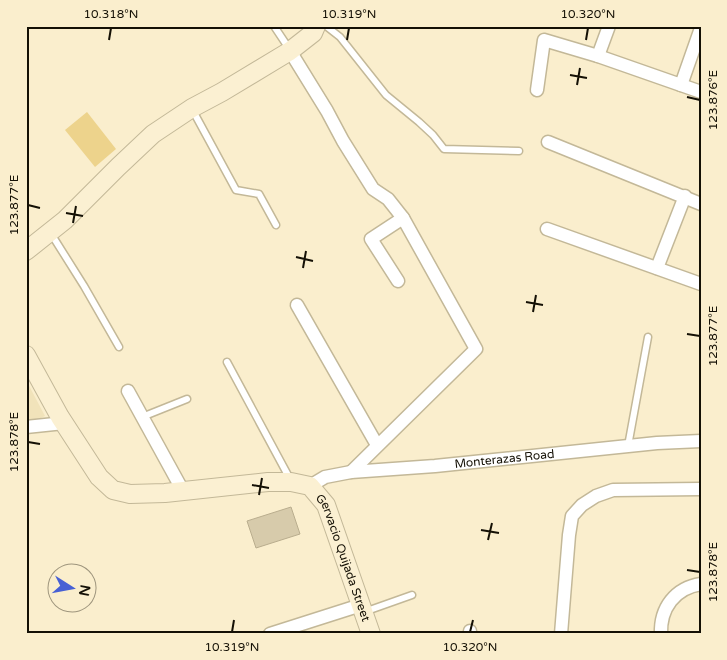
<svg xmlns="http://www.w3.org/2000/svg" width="727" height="660" viewBox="0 0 727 660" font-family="'Varela Round',sans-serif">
  <rect width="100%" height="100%" fill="#faeecd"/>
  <path fill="#f1e3ba" d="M 26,380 L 45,416 L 26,425 Z"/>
  <path fill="#edd38c" d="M 87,112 L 116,149 L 95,167 L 65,130 Z"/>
  <path fill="#d7cbab" stroke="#b9ad8e" d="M 291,507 L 300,534 L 256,548 L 247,521 Z"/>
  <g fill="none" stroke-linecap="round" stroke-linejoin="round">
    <defs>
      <path id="lane" d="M 274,26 L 290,50
        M 326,26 L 340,37 L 386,95 L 419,122 L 433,135 L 444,149 L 519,151
        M 192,109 L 236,190 L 259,194 L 276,225
        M 50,232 L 84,286 L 119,347
        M 227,362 L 290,479
        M 142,417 L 187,399
        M 628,446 L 648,337
        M 364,612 L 412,595"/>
      <g id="street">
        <path d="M 290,51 L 327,111 L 343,141 L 373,189 L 388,199 L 403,218"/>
        <path d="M 598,56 L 609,26"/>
        <path d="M 681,85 L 701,28"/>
        <path d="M 537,90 L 544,40 L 598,56 L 701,92"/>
        <path d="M 548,142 L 701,204"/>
        <path d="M 547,229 L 701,284"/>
        <path d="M 657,268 L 685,196"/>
        <path d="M 297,305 L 377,445"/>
        <path d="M 128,391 L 183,491"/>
        <path d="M 26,427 L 64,423"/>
        <path d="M 351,472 L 476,349 L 403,218 L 371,239 L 398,281"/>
        <path id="s1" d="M 310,486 L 325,477 L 351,472 L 435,466 L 657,443 L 701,441"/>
        <path d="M 470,631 L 470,634"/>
        <path d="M 270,634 L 361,605"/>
        <path d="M 561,634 L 569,535 L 572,516 L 582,505 L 596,496 L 613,490 L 701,489"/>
        <path d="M 661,634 C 660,608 675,588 701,584"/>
      </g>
      <g id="secondary">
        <path d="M 26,251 L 65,220 L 118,167 L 153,134 L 192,108 L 222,92 L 290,51 L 313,33 L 316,26"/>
        <path id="s2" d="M 26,355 L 60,417 L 99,477 L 113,490 L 130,494 L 165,493 L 268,482 L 291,482 L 310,486 L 326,505 L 371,634"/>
      </g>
    </defs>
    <use href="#lane" stroke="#c3b898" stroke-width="9"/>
    <use href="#street" stroke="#c3b898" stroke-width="15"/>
    <use href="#secondary" stroke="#c3b898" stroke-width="20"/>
    <use href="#lane" stroke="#fff" stroke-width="6"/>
    <use href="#street" stroke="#fff" stroke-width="12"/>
    <use href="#secondary" stroke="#fbf0d2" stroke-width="18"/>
  </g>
  <path fill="none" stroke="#141005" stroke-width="2" d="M 109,40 L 111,28M 347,40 L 349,28M 586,40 L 588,28M 570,75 L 587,78M 577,85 L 580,68M 687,97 L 700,100M 28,205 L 40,208M 66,213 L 83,216M 73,223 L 76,206M 296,257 L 313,261M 303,268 L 306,251M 526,302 L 543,305M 533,312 L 536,295M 687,334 L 700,336M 28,442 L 40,444M 252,485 L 269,488M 259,495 L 262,478M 481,530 L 499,533M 488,540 L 492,523M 687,570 L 700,572M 232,632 L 234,620M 470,632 L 473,620"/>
  <g text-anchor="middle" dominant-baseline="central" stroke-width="4.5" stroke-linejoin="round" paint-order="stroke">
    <g font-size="12" fill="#141005" stroke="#faeecd">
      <text stroke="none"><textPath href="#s1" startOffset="198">Monterazas Road</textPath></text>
      <text stroke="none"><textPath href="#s2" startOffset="440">Gervacio Quijada Street</textPath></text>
    </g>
  </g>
  <rect width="727" height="660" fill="none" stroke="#faeecd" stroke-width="55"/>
  <g transform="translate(72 588) rotate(101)"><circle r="24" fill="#faeecd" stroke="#9e957d"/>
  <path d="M0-4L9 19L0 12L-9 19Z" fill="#4760d4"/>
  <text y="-8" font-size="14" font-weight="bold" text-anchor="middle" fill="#141005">N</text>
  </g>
  <rect x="28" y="28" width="672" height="604" fill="none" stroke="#141005" stroke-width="2"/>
  <g font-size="12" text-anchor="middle" fill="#141005">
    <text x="111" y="18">10.318°N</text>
    <text x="349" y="18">10.319°N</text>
    <text x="588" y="18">10.320°N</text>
    <text transform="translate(713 100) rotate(-90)" y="4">123.876°E</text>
    <text transform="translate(14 205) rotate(-90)" y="4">123.877°E</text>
    <text transform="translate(713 336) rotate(-90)" y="4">123.877°E</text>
    <text transform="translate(14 442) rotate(-90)" y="4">123.878°E</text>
    <text transform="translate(713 572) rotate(-90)" y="4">123.878°E</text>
    <text x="232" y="651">10.319°N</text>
    <text x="470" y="651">10.320°N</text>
  </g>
</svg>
